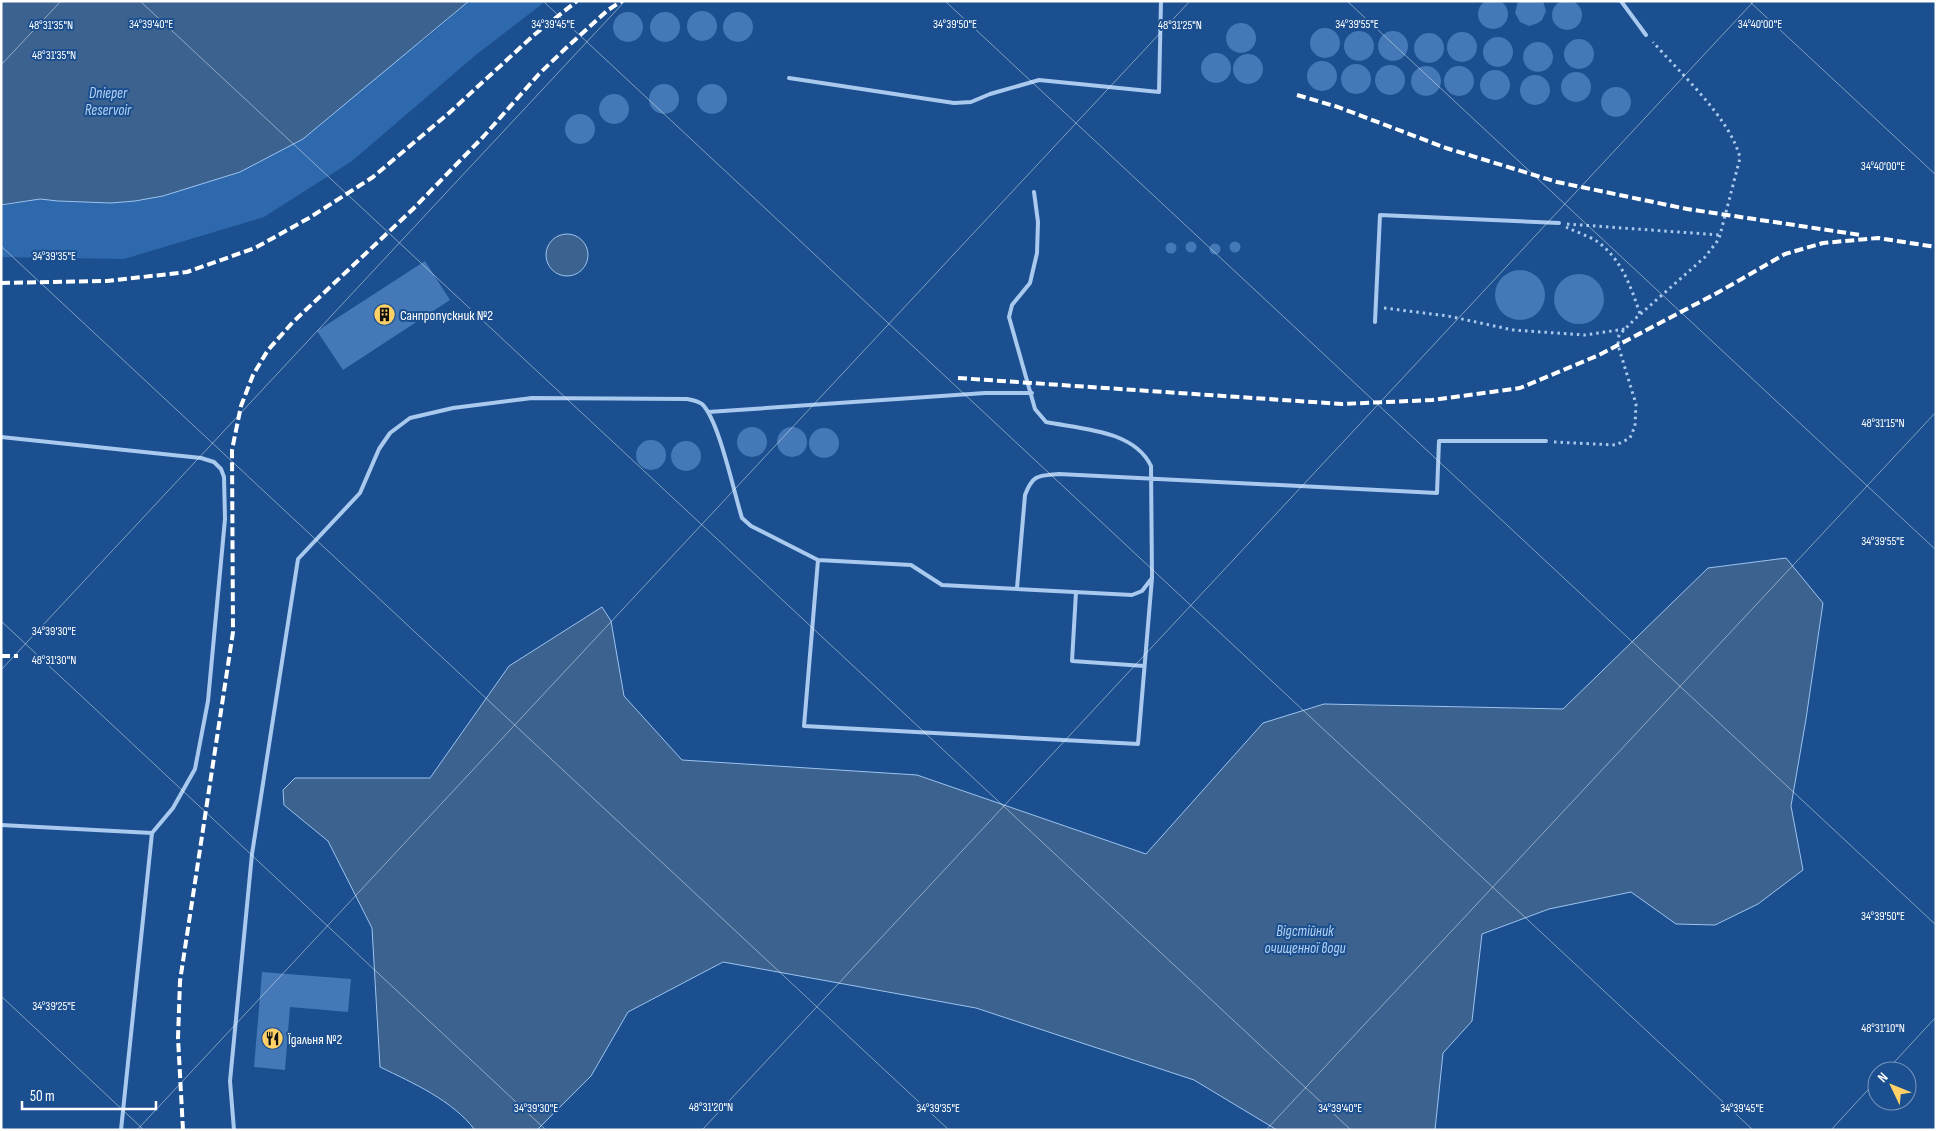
<svg xmlns="http://www.w3.org/2000/svg" width="1937" height="1131" viewBox="0 0 1937 1131" font-family="'Sofia Sans Condensed',sans-serif">
  <rect width="100%" height="100%" fill="#1b4f8f"/>
  <path fill="#2e69ad" d="M 469,1 L 546,1 L 477,54 L 352,161 L 264,217 L 124,259 L 1,257 L 1,206 L 40,199 L 58,201 L 111,203 L 135,201 L 424,40 Z"/>
  <path fill="#3c6290" stroke="#9cc4f0" d="M 1,1 L 469,1 L 303,139 L 240,172 L 163,196 L 135,201 L 111,203 L 58,201 L 40,199 L 1,205 Z
    M546 255a21 21 0 1 1 42 0a21 21 0 1 1-42 0Z
    M 1786,558 L 1823,603 L 1806,719 L 1791,806 L 1803,870 L 1758,904 L 1715,925 L 1676,924 L 1631,892 L 1549,909 L 1482,934 L 1472,1021 L 1443,1053 L 1435,1130 L 1277,1130 L 1194,1080 L 976,1008 L 723,962 L 628,1012 L 591,1076 L 537,1130 L 475,1130 C 452,1100 413,1083 380,1067 L 372,928 L 328,841 L 284,805 L 283,790 L 295,778 L 430,778 L 509,666 L 602,607 L 611,621 L 624,696 L 682,760 L 917,775 L 1146,854 L 1263,723 L 1324,704 L 1563,709 L 1708,568 Z"/>
  <path fill="#4478b7" d="M1478 14a15 15 0 1 1 30 0a15 15 0 1 1-30 0Z
    M1552 15a15 15 0 1 1 30 0a15 15 0 1 1-30 0Z
    M 1518,1 L 1543,1 L 1546,11 L 1542,20 L 1538,23 L 1529,26 L 1520,22 L 1515,13 Z
    M687 26a15 15 0 1 1 30 0a15 15 0 1 1-30 0Z
    M613 27a15 15 0 1 1 30 0a15 15 0 1 1-30 0Z
    M650 27a15 15 0 1 1 30 0a15 15 0 1 1-30 0Z
    M723 27a15 15 0 1 1 30 0a15 15 0 1 1-30 0Z
    M1226 38a15 15 0 1 1 30 0a15 15 0 1 1-30 0Z
    M1310 43a15 15 0 1 1 30 0a15 15 0 1 1-30 0Z
    M1378 46a15 15 0 1 1 30 0a15 15 0 1 1-30 0Z
    M1344 46a15 15 0 1 1 30 0a15 15 0 1 1-30 0Z
    M1447 47a15 15 0 1 1 30 0a15 15 0 1 1-30 0Z
    M1414 48a15 15 0 1 1 30 0a15 15 0 1 1-30 0Z
    M1483 52a15 15 0 1 1 30 0a15 15 0 1 1-30 0Z
    M1564 54a15 15 0 1 1 30 0a15 15 0 1 1-30 0Z
    M1523 57a15 15 0 1 1 30 0a15 15 0 1 1-30 0Z
    M1201 68a15 15 0 1 1 30 0a15 15 0 1 1-30 0Z
    M1233 69a15 15 0 1 1 30 0a15 15 0 1 1-30 0Z
    M1307 76a15 15 0 1 1 30 0a15 15 0 1 1-30 0Z
    M1341 79a15 15 0 1 1 30 0a15 15 0 1 1-30 0Z
    M1375 80a15 15 0 1 1 30 0a15 15 0 1 1-30 0Z
    M1444 81a15 15 0 1 1 30 0a15 15 0 1 1-30 0Z
    M1411 81a15 15 0 1 1 30 0a15 15 0 1 1-30 0Z
    M1480 85a15 15 0 1 1 30 0a15 15 0 1 1-30 0Z
    M1561 87a15 15 0 1 1 30 0a15 15 0 1 1-30 0Z
    M1520 90a15 15 0 1 1 30 0a15 15 0 1 1-30 0Z
    M649 99a15 15 0 1 1 30 0a15 15 0 1 1-30 0Z
    M697 99a15 15 0 1 1 30 0a15 15 0 1 1-30 0Z
    M1601 102a15 15 0 1 1 30 0a15 15 0 1 1-30 0Z
    M599 109a15 15 0 1 1 30 0a15 15 0 1 1-30 0Z
    M565 129a15 15 0 1 1 30 0a15 15 0 1 1-30 0Z
    M1229.5 247a5.5 5.5 0 1 1 11 0a5.5 5.5 0 1 1-11 0Z
    M1185.5 247a5.5 5.5 0 1 1 11 0a5.5 5.5 0 1 1-11 0Z
    M1165.5 248a5.5 5.5 0 1 1 11 0a5.5 5.5 0 1 1-11 0Z
    M1209.5 249a5.5 5.5 0 1 1 11 0a5.5 5.5 0 1 1-11 0Z
    M 425,261 L 450,300 L 343,370 L 317,331 Z
    M1495 295a25 25 0 1 1 50 0a25 25 0 1 1-50 0Z
    M1554 299a25 25 0 1 1 50 0a25 25 0 1 1-50 0Z
    M777 442a15 15 0 1 1 30 0a15 15 0 1 1-30 0Z
    M737 442a15 15 0 1 1 30 0a15 15 0 1 1-30 0Z
    M809 443a15 15 0 1 1 30 0a15 15 0 1 1-30 0Z
    M636 455a15 15 0 1 1 30 0a15 15 0 1 1-30 0Z
    M671 456a15 15 0 1 1 30 0a15 15 0 1 1-30 0Z
    M 262,972 L 351,979 L 348,1012 L 290,1007 L 285,1070 L 254,1067 Z"/>
  <g fill="none" stroke-linecap="round" stroke-linejoin="round">
    <path stroke="#a9c9ee" stroke-width="3" stroke-dasharray="2.5 4" stroke-linecap="butt" d="M 1567,224 L 1720,235
      M 1566,227 C 1576,232 1589,236 1598,242 C 1622,260 1631,287 1640,314
      M 1384,308 L 1448,316 L 1513,330 L 1585,335 L 1625,329
      M 1554,442 L 1616,445 L 1630,438 L 1635,426 L 1636,404 L 1618,345 L 1619,335 L 1636,318 L 1705,257 L 1719,239 L 1740,158 C 1731,119 1680,73 1653,42"/>
    <path stroke="#a9c9ee" stroke-width="4" d="M 1621,1 L 1646,35
      M 789,78 L 954,103 L 971,102 L 990,94 L 1039,80 L 1159,92 L 1161,1
      M 1375,322 L 1380,215 L 1559,223
      M 708,412 L 985,393 L 1032,393
      M 1,437 L 201,458 L 214,462 L 221,469 L 224,477 L 225,519 L 208,701 L 195,769 L 173,808 L 152,833
      M 818,560 L 804,726 L 1138,744 L 1152,578
      M 1017,588 L 1025,495 C 1033,474 1038,476 1059,474 L 1437,493 L 1439,441 L 1546,441
      M 1076,592 L 1072,661 L 1144,666
      M 1,825 L 152,833 L 121,1130
      M 234,1130 L 230,1081 L 252,854 L 298,559 L 360,493 L 379,449 L 390,433 L 410,418 L 453,408 L 532,398 L 687,399 C 692,400 698,401 702,404 C 719,420 734,493 742,518 L 751,526 L 818,560 L 911,565 L 942,585 L 1132,595 L 1142,591 L 1152,578 L 1151,466 C 1134,430 1081,429 1046,422 L 1035,409 L 1009,317 L 1012,305 L 1030,283 L 1037,253 L 1038,222 L 1034,192"/>
    <path stroke="#fff" stroke-width="4" stroke-dasharray="9 4" stroke-linecap="butt" d="M 1297,95 L 1338,107 L 1446,148 L 1557,182 L 1687,209 L 1861,235
      M 1,283 L 107,281 L 187,272 L 255,248 L 309,218 L 373,177 L 449,113 L 534,35 L 577,1
      M 958,378 L 1342,404 L 1432,400 L 1520,388 L 1599,355 L 1717,293 L 1785,254 L 1823,243 L 1878,238 L 1936,247
      M 1,656 L 18,656
      M 183,1130 L 178,1038 L 180,981 L 233,632 L 232,450 L 241,406 L 253,375 L 268,350 L 293,322 L 413,209 L 483,137 L 539,74 L 566,48 L 608,10 L 622,1"/>
  </g>
  <path fill="none" stroke="#fff" stroke-width="1" stroke-opacity="0.45" d="M 140,1 L 1351,1130M 543,1 L 1753,1130M 945,1 L 1936,925M 1347,1 L 1936,550M 1749,1 L 1936,175M 1,65 L 61,1M 1,246 L 949,1130M 1,621 L 546,1130M 1,670 L 625,1M 1,996 L 144,1130M 1886,1071 L 1936,1017M 137,1130 L 1190,1M 702,1130 L 1754,1M 1266,1130 L 1936,412M 1831,1130 L 1877,1080"/>
  <defs>
    <symbol id="building-disc" viewBox="-11 -11 22 22"><circle r="9.5" fill="#ffd166" stroke="#1b4f8f"/><path d="M-4-6H4V6H1V3H-1V6H-4ZM-2.5-4.3h1.7v1.8h-1.7ZM.8-4.3h1.7v1.8H.8ZM-2.5-1h1.7V.8h-1.7ZM.8-1h1.7V.8H.8Z" fill="#111"/></symbol>
    <symbol id="restaurant-disc" viewBox="-11 -11 22 22"><circle r="9.5" fill="#ffd166" stroke="#1b4f8f"/><path d="M-5-6h1v4h1v-4h1v4h1v-4h1v5L-1.5 .5V6h-2V.5L-5-1ZM5-6V6H3V1.5H1.5Q1.5-4 5-6Z" fill="#111"/></symbol>
  </defs>
  <g fill-rule="evenodd">
    <use href="#building-disc" x="372" y="302" width="25" height="25"/>
    <use href="#restaurant-disc" x="260" y="1026" width="25" height="25"/>
  </g>
  <g text-anchor="middle" dominant-baseline="central" stroke-width="4" stroke-linejoin="round" paint-order="stroke">
    <g font-size="14" fill="#fff" stroke="#1b4f8f" text-anchor="start">
      <text x="400" y="315">Санпропускник №2</text>
      <text x="288" y="1039">Їдальня №2</text>
    </g>
    <g font-size="15" font-style="italic" fill="#b5d3f5" stroke="#1b4f8f">
      <text x="108" y="93">Dnieper<tspan x="108" dy="17">Reservoir</tspan></text>
      <text x="1305" y="931">Відстійник<tspan x="1305" dy="17">очищенної води</tspan></text>
    </g>
  </g>
  <g font-size="12" text-anchor="middle" fill="#fff" stroke="#1b4f8f" stroke-width="4" stroke-linejoin="round" paint-order="stroke">
    <text x="151" y="28">34°39'40"E</text>
    <text x="553" y="28">34°39'45"E</text>
    <text x="955" y="28">34°39'50"E</text>
    <text x="1357" y="28">34°39'55"E</text>
    <text x="1760" y="28">34°40'00"E</text>
    <text x="51" y="29">48°31'35"N</text>
    <text x="1180" y="29">48°31'25"N</text>
    <text x="54" y="59">48°31'35"N</text>
    <text x="1883" y="170">34°40'00"E</text>
    <text x="54" y="260">34°39'35"E</text>
    <text x="1883" y="427">48°31'15"N</text>
    <text x="1883" y="545">34°39'55"E</text>
    <text x="54" y="635">34°39'30"E</text>
    <text x="54" y="664">48°31'30"N</text>
    <text x="1883" y="920">34°39'50"E</text>
    <text x="54" y="1010">34°39'25"E</text>
    <text x="1883" y="1032">48°31'10"N</text>
    <text x="711" y="1111">48°31'20"N</text>
    <text x="536" y="1112">34°39'30"E</text>
    <text x="938" y="1112">34°39'35"E</text>
    <text x="1340" y="1112">34°39'40"E</text>
    <text x="1742" y="1112">34°39'45"E</text>
  </g>
  <rect width="1937" height="1131" fill="none" stroke="#ffffff" stroke-width="5"/>
  <g transform="translate(1892 1086) rotate(313)"><circle r="24" fill="#1b4f8f" stroke="#7695bc"/>
  <path d="M0-4L9 19L0 12L-9 19Z" fill="#ffd166"/>
  <text y="-8" font-size="14" font-weight="bold" text-anchor="middle" fill="#ffffff">N</text>
  </g>
  <path d="M22 1101v8h134v-8" fill="none" stroke="#ffffff" stroke-width="2.5"/>
  <text x="30" y="1101" font-size="15" fill="#ffffff" stroke="#1b4f8f" stroke-width="4" paint-order="stroke">50 m</text>
</svg>
